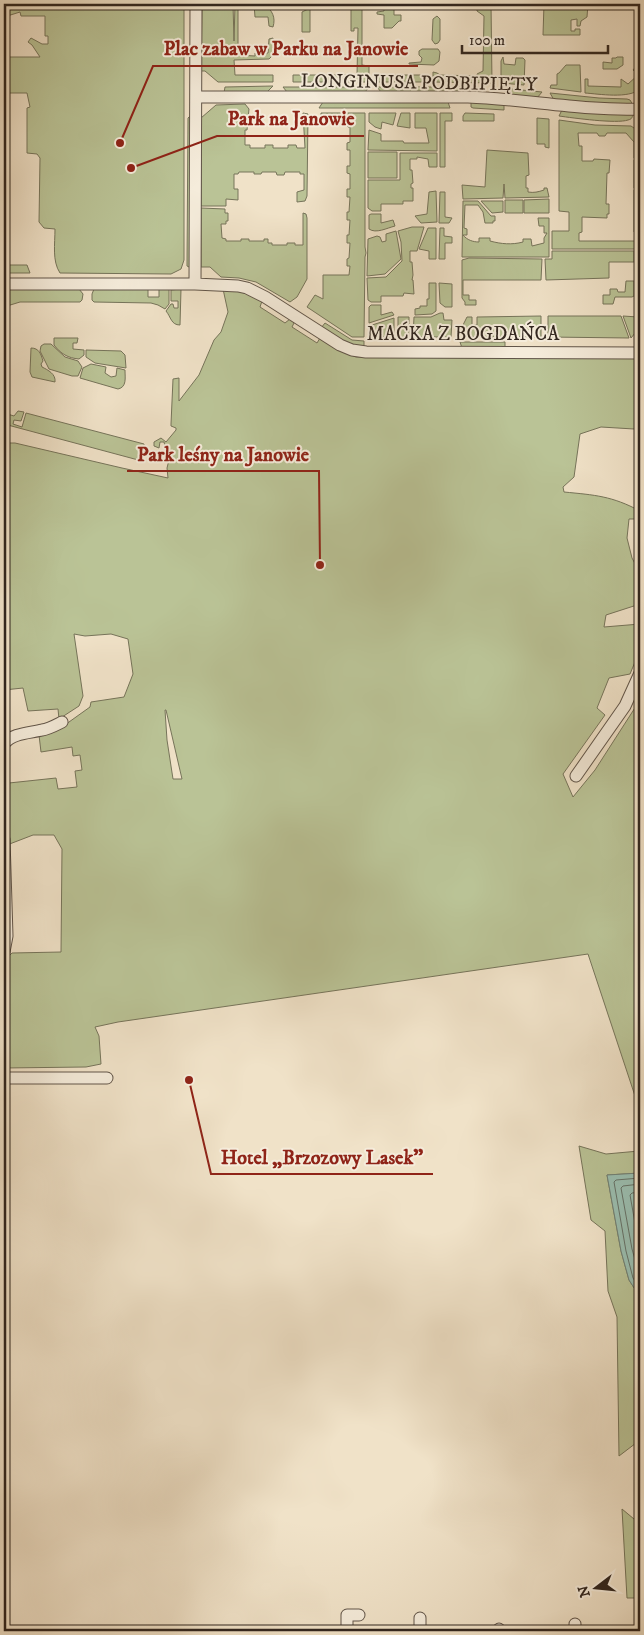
<svg xmlns="http://www.w3.org/2000/svg" width="644" height="1635" viewBox="0 0 644 1635" font-family="'IM FELL DW Pica',serif">
  <rect width="100%" height="100%" fill="#f0e2c8"/>
  <filter id="stains"><feTurbulence type="fractalNoise" baseFrequency=".004" numOctaves="4"/><feColorMatrix values="0 0 0 0 .2 0 0 0 0 .09 0 0 0 0 .02 0 0 0 .5 -.17"/></filter>
  <radialGradient id="worn" r=".72"><stop offset=".6" stop-color="#630" stop-opacity="0"/><stop offset="1" stop-color="#630" stop-opacity=".3"/></radialGradient>
  <path fill="#bac396" stroke="#76745a" fill-rule="evenodd" d="M 4,4 L 184,4 L 184,260 L 181,269 L 171,274 L 60,273 C 52,261 55,244 55,229 L 44,228 L 39,222 L 40,158 L 37,154 L 27,153 L 27,108 L 30,107 L 27,93 L 4,93 L 4,57 L 40,57 L 32,45 L 28,42 L 31,38 L 42,44 L 48,44 L 48,36 L 45,36 L 45,16 L 21,16 L 20,12 L 4,17 Z
    M 202,4 L 233,4 L 234,41 L 235,4 L 238,4 L 238,55 L 255,56 L 255,53 L 268,53 L 269,39 L 273,38 L 274,54 L 269,59 L 234,60 L 235,75 L 273,75 L 273,82 L 218,82 L 205,71 L 201,71 Z
    M 254,4 L 265,4 C 272,11 276,17 273,27 L 269,26 L 268,17 L 255,17 Z
    M 351,4 L 362,4 L 362,65 L 369,66 L 369,82 L 293,82 L 293,75 L 357,75 L 358,28 L 354,28 L 354,31 L 351,31 Z
    M 384,4 L 394,4 L 394,15 L 401,15 L 401,21 L 399,21 L 392,28 L 384,28 L 384,15 L 377,14 L 377,12 L 384,11 Z
    M 477,4 L 491,4 L 492,83 L 433,82 L 433,72 L 437,73 L 440,75 L 477,76 L 477,74 L 483,71 L 484,16 L 477,11 Z
    M 544,4 L 588,4 L 587,17 L 581,21 L 580,26 L 577,26 L 577,19 L 571,20 L 571,31 L 575,31 L 575,29 L 580,29 L 580,35 L 543,35 Z
    M 310,8 L 310,32 L 302,32 L 302,12 Z
    M 437,16 L 440,19 L 440,40 L 438,43 L 435,44 L 432,40 L 433,19 Z
    M 422,49 L 438,49 L 440,52 L 439,61 L 434,65 L 409,64 L 409,63 L 421,62 L 422,58 L 419,55 L 419,51 Z
    M 503,57 L 504,64 L 515,65 L 516,58 L 523,58 L 525,60 L 524,85 L 501,83 L 501,61 Z
    M 617,57 L 623,57 L 623,65 L 617,69 L 603,69 L 603,62 L 612,63 L 612,58 L 616,58 Z
    M 638,57 L 640,57 L 640,89 C 629,99 599,94 585,93 L 585,79 L 588,79 L 588,86 L 621,87 L 621,79 L 628,84 L 638,75 L 633,70 L 638,64 Z
    M 566,65 L 580,65 L 581,92 L 550,88 L 551,85 L 557,85 L 557,74 L 559,73 Z
    M 378,75 L 430,75 L 430,82 L 377,82 Z
    M 273,86 L 267,92 L 224,93 L 225,87 Z
    M 283,87 L 369,87 L 365,92 L 287,92 Z
    M 377,87 L 463,87 L 465,88 L 465,93 L 381,92 Z
    M 501,88 L 542,92 L 537,98 L 508,94 Z
    M 550,93 L 599,98 L 627,99 L 630,100 L 633,105 L 620,105 L 554,100 Z
    M 323,102 L 448,102 L 450,108 L 319,108 Z
    M 471,102 L 504,104 L 504,110 L 473,108 L 471,107 Z
    M 245,104 L 249,109 L 247,130 L 245,130 L 245,145 L 250,145 L 250,148 L 265,148 L 265,145 L 273,145 L 273,148 L 288,148 L 288,145 L 296,145 L 297,148 L 305,148 L 303,113 L 308,114 L 307,196 L 305,201 L 297,202 L 297,192 L 304,190 L 304,174 L 300,174 L 300,172 L 285,172 L 284,175 L 277,175 L 276,172 L 262,172 L 261,174 L 254,174 L 254,172 L 239,172 L 238,174 L 234,174 L 234,189 L 238,189 L 238,200 L 226,199 L 226,206 L 201,206 L 201,118 L 216,105 Z
    M 562,110 L 633,114 C 632,118 632,119 628,120 C 617,124 573,118 559,116 Z
    M 321,113 L 365,113 L 365,247 L 366,253 L 365,257 L 364,337 L 352,337 L 307,307 L 315,295 L 323,299 L 323,275 L 349,275 L 350,266 L 347,266 L 347,259 L 349,258 L 350,243 L 347,243 L 347,235 L 349,235 L 350,220 L 347,220 L 347,212 L 349,212 L 350,197 L 347,197 L 347,189 L 350,189 L 350,174 L 347,173 L 347,166 L 350,166 L 350,150 L 347,150 L 347,143 L 350,142 L 350,127 L 348,127 L 346,120 L 321,121 Z
    M 369,113 L 396,113 L 393,125 L 382,122 L 381,129 L 375,127 L 369,122 Z
    M 401,113 L 410,113 L 410,128 L 397,126 Z
    M 415,113 L 437,113 L 437,151 L 368,150 L 369,130 L 381,134 L 381,141 L 403,141 L 404,143 L 429,143 L 426,128 L 415,128 Z
    M 440,113 L 452,113 L 452,121 L 445,121 L 445,167 L 440,167 Z
    M 465,113 L 494,114 L 494,121 L 463,121 L 463,116 Z
    M 190,116 L 190,267 L 189,267 L 187,266 L 188,118 Z
    M 537,118 L 549,119 L 549,148 L 545,147 L 545,144 L 537,144 Z
    M 559,120 L 595,125 L 631,126 L 640,132 L 640,158 L 634,158 L 634,142 L 626,133 L 607,133 L 605,136 L 599,136 L 597,133 L 578,133 L 579,146 L 582,146 L 582,161 L 593,161 L 594,159 L 610,160 L 609,173 L 607,173 L 606,204 L 609,204 L 609,214 L 607,214 L 607,218 L 582,217 L 582,232 L 579,233 L 579,241 L 640,241 L 640,249 L 552,249 L 552,231 L 569,231 L 569,212 L 559,211 Z
    M 487,150 L 528,153 L 529,175 L 526,176 L 526,188 L 528,188 L 528,192 C 534,193 538,192 544,190 L 544,188 L 547,188 L 549,197 L 505,198 L 504,184 L 503,198 L 463,199 L 462,185 L 485,187 Z
    M 368,152 L 397,152 L 397,178 L 368,178 Z
    M 400,153 L 437,153 L 437,167 L 429,167 L 428,159 L 417,157 L 417,159 L 410,159 L 410,170 L 412,170 L 413,183 L 411,184 L 411,188 L 413,188 L 413,201 L 403,201 L 403,204 L 381,204 L 381,211 L 372,211 L 368,208 L 368,180 L 400,180 Z
    M 634,160 L 640,160 L 640,188 L 634,188 Z
    M 634,190 L 640,190 L 640,233 L 634,232 Z
    M 436,191 L 437,222 L 421,223 L 415,216 L 427,214 L 429,192 Z
    M 440,192 L 445,192 L 445,217 L 452,218 L 449,223 L 439,223 Z
    M 549,199 L 549,213 L 524,213 L 524,200 Z
    M 505,200 L 523,200 L 523,213 L 505,213 Z
    M 463,201 L 478,201 L 491,216 L 495,216 L 495,221 L 493,221 L 493,223 L 485,223 L 483,212 L 478,205 L 465,205 L 464,228 L 467,229 L 467,235 L 463,235 C 467,240 473,242 479,242 L 479,238 L 490,238 L 490,241 C 501,244 512,245 523,242 L 523,239 L 531,239 L 532,246 L 544,243 L 544,238 L 547,233 L 544,233 L 544,226 L 539,226 L 538,218 L 549,218 L 549,257 L 462,257 Z
    M 481,201 L 503,201 L 503,212 L 492,213 Z
    M 201,208 L 225,209 L 225,213 L 228,213 L 228,221 L 226,221 L 226,224 L 221,224 L 222,238 L 226,239 L 226,241 L 241,241 L 241,239 L 249,239 L 249,241 L 264,241 L 264,239 L 268,239 L 268,243 L 272,243 L 272,245 L 287,245 L 287,243 L 295,243 L 295,245 L 303,245 L 303,213 L 306,214 L 307,218 L 307,279 L 297,297 L 290,302 L 256,282 L 239,278 L 221,277 L 210,267 L 201,267 Z
    M 371,214 L 381,214 L 381,223 L 393,220 L 395,226 C 387,228 376,234 369,229 L 369,215 Z
    M 412,227 L 424,227 L 417,251 L 410,251 L 410,262 L 412,262 L 413,275 L 412,280 L 413,280 L 414,294 L 404,293 L 403,296 L 381,296 L 381,302 L 371,302 L 368,300 L 367,278 L 386,277 L 402,261 L 401,242 L 398,231 Z
    M 428,228 L 436,228 L 436,259 L 429,259 L 429,251 L 419,249 Z
    M 440,228 L 444,228 L 444,236 L 452,237 L 452,243 L 445,243 L 445,259 L 439,259 Z
    M 396,231 L 401,259 L 385,274 L 367,276 L 368,239 L 377,236 L 380,237 L 382,242 L 386,241 L 386,234 Z
    M 552,251 L 634,251 L 634,262 L 609,262 L 609,278 L 546,280 L 545,259 L 552,259 Z
    M 469,258 L 542,259 L 541,280 L 463,280 L 463,295 L 469,295 L 469,300 L 476,300 L 476,305 L 465,305 L 465,302 L 462,298 L 462,260 Z
    M 4,260 L 10,265 L 27,265 L 30,273 L 4,273 Z
    M 626,281 L 634,281 L 634,296 L 632,297 L 615,297 L 613,304 L 603,304 L 603,295 L 610,295 L 610,289 L 617,289 L 618,292 L 625,292 Z
    M 429,283 L 436,283 L 436,311 L 432,314 L 415,315 L 415,309 L 420,308 L 420,306 L 427,306 L 427,299 L 429,299 Z
    M 439,283 L 452,284 L 452,307 L 445,307 L 440,303 Z
    M 4,289 L 79,289 L 83,294 L 82,300 L 80,302 L 20,302 L 7,306 L 4,297 Z
    M 94,289 L 148,289 L 148,297 L 159,297 L 159,289 L 169,289 L 169,304 L 165,309 L 158,305 L 151,303 L 94,302 L 92,300 L 92,294 Z
    M 181,289 L 180,325 C 171,325 171,317 166,311 L 171,304 L 173,304 L 174,308 L 178,308 L 178,301 L 171,301 L 171,290 Z
    M 223,289 L 240,291 L 262,301 L 260,307 L 285,323 L 290,319 L 294,323 L 292,327 L 317,343 L 320,338 L 349,354 L 356,357 L 630,357 L 640,360 L 640,420 L 634,429 L 601,427 L 580,434 L 574,477 L 563,487 L 564,492 C 595,495 612,496 640,511 L 640,519 L 629,519 L 627,538 L 632,558 L 640,573 L 640,604 L 606,615 L 604,627 L 640,624 L 640,650 L 630,674 L 609,678 L 597,708 L 605,715 L 563,774 L 573,797 L 595,770 L 640,700 L 640,1111 L 588,954 L 118,1022 L 95,1027 L 99,1036 L 101,1064 L 86,1067 L 4,1068 L 4,961 L 12,953 L 61,952 L 62,849 L 54,835 L 33,835 L 7,845 L 6,789 L 9,783 L 56,778 L 58,789 L 77,787 L 75,771 L 82,770 L 80,755 L 73,756 L 72,747 L 41,752 L 39,735 L 62,727 L 90,707 L 91,702 L 124,697 L 133,674 L 128,639 L 111,634 L 85,636 L 74,634 L 83,696 L 79,706 L 59,719 L 58,709 L 28,711 L 23,688 L 4,690 L 4,443 L 15,443 L 122,468 L 168,478 L 167,468 L 171,452 L 166,450 L 164,442 L 160,442 L 159,448 L 154,446 L 154,442 L 161,438 L 166,442 L 176,430 L 176,428 L 171,426 L 171,424 L 173,379 L 179,378 L 179,401 L 199,375 L 214,340 L 221,332 L 228,312 ZM 165,710 L 166,710 L 182,779 L 173,779 L 167,740 Z
    M 371,305 L 381,305 L 381,315 L 392,312 L 394,315 L 369,323 L 369,307 Z
    M 440,313 L 443,313 L 444,320 L 452,320 L 451,337 L 413,337 L 414,317 L 431,317 Z
    M 638,314 L 640,314 L 640,327 L 631,338 L 623,316 L 638,317 Z
    M 541,316 L 541,337 L 463,337 L 463,325 L 467,317 L 472,317 L 472,325 L 477,325 L 477,317 Z
    M 548,316 L 621,316 L 629,338 L 548,337 Z
    M 398,317 L 409,317 L 409,338 L 398,338 Z
    M 394,318 L 394,337 L 369,337 L 369,326 Z
    M 325,323 L 352,340 L 364,341 L 364,347 L 343,342 L 321,328 Z
    M 54,338 L 78,338 L 77,343 L 73,343 L 73,349 L 84,350 L 84,355 L 79,359 C 68,358 61,354 54,345 Z
    M 460,342 L 505,342 L 505,347 L 462,348 Z
    M 44,344 L 51,344 L 65,357 L 78,361 L 82,367 L 78,376 L 72,376 L 49,369 L 40,351 L 41,346 Z
    M 31,348 C 39,348 41,354 43,361 L 41,364 L 42,367 C 48,370 56,374 55,382 L 32,377 L 30,372 Z
    M 86,350 L 121,351 L 125,355 L 126,368 L 95,363 L 86,357 Z
    M 91,364 L 106,367 L 105,373 L 111,377 L 116,376 L 117,368 L 125,370 C 125,378 127,387 118,389 L 80,378 L 83,368 Z
    M 18,411 L 24,412 L 21,421 L 14,420 L 13,424 L 22,427 L 26,413 L 144,444 L 145,453 L 142,461 L 4,424 L 4,413 L 14,416 Z
    M 579,1146 L 606,1154 L 639,1151 L 640,1153 L 640,1173 L 607,1175 L 621,1251 L 629,1280 L 640,1297 L 640,1440 L 619,1456 L 617,1317 L 608,1291 L 605,1231 L 591,1220 Z
    M 622,1509 L 640,1524 L 640,1598 L 627,1598 Z"/>
  <path fill="#9bbfb1" stroke="#718277" d="M 640,1173 L 640,1297 L 629,1280 L 621,1251 L 607,1175 Z"/>
  <g fill="none" stroke-linecap="round" stroke-linejoin="round">
    <path stroke="#667268" stroke-width="1" d="M 640,1178 L 616,1180 L 614,1182 L 626,1251 L 633,1278 L 640,1289
      M 640,1184 L 623,1186 L 621,1188 L 632,1249 L 640,1277
      M 640,1192 L 632,1193 L 630,1195 L 640,1251"/>
    <defs>
      <path id="minor" d="M 196,97 L 468,97 C 526,99 582,111 640,109
        M 4,284 L 195,284 L 238,286 L 247,288 L 265,297 L 340,345 L 352,350 L 366,352 L 640,353
        M 195,284 L 196,4
        M 4,744 C 12,733 30,733 42,730 C 49,729 56,725 62,722
        M 576,776 L 625,706 L 640,673
        M 4,839 L 7,936 L 4,952
        M 4,1078 L 107,1078
        M 347,1631 L 347,1615 L 359,1615
        M 420,1631 L 420,1618
        M 499,1631 L 499,1629
        M 575,1631 L 575,1624"/>
    </defs>
    <use href="#minor" stroke="#615549" stroke-width="13"/>
    <use href="#minor" stroke="#f5ecdb" stroke-width="11"/>
  </g>
  <g text-anchor="middle" dominant-baseline="central" stroke-width="4" stroke-linejoin="round" paint-order="stroke">
    <g font-size="19" fill="#31261f" stroke="#f5ecdb">
      <text transform="translate(419 83) rotate(1)">LONGINUSA PODBIPIĘTY</text>
      <text x="463" y="334">MAĆKA Z BOGDAŃCA</text>
    </g>
  </g>
  <path fill="none" stroke="#8f2418" stroke-width="2" d="M120 143L153 66H418M131 168L217 136H364M320 565L319 471H127M189 1080L211 1174H433"/>
  <g fill="#8f2418" stroke="#f5ecdb" stroke-width="2">
    <circle cx="120" cy="143" r="5"/>
    <circle cx="131" cy="168" r="5"/>
    <circle cx="320" cy="565" r="5"/>
    <circle cx="189" cy="1080" r="5"/>
  </g>
  <g font-size="20" text-anchor="middle" font-weight="bold" fill="#8f2418" stroke="#f5ecdb" stroke-width="4" stroke-linejoin="round" paint-order="stroke">
    <text x="286" y="55">Plac zabaw w Parku na Janowie</text>
    <text x="291" y="125">Park na Janowie</text>
    <text x="223" y="461">Park leśny na Janowie</text>
    <text x="322" y="1164">Hotel „Brzozowy Lasek”</text>
  </g>
  <rect width="644" height="1635" fill="none" stroke="#f0e2c8" stroke-width="20"/>
  <rect x="5" y="5" width="634" height="1625" fill="none" stroke="#31261f" stroke-width="2.5"/>
  <rect x="10" y="10" width="624" height="1615" fill="none" stroke="#31261f"/>
  <g transform="translate(596 1588) rotate(254)" stroke="#f5ecdb" stroke-width="4" paint-order="stroke">
  <path d="M0-4L9 19L0 12L-9 19Z" fill="#31261f"/>
  <text y="-8" font-size="14" font-weight="bold" text-anchor="middle" fill="#31261f">N</text>
  </g>
  <path d="M462 45v8h146v-8" fill="none" stroke="#31261f" stroke-width="2.5"/>
  <text x="469" y="45" font-size="15" fill="#31261f" stroke="#f5ecdb" stroke-width="4" paint-order="stroke">100 m</text>
  <rect width="100%" height="100%" filter="url(#stains)"/>
  <rect width="100%" height="100%" fill="url(#worn)"/>
</svg>
